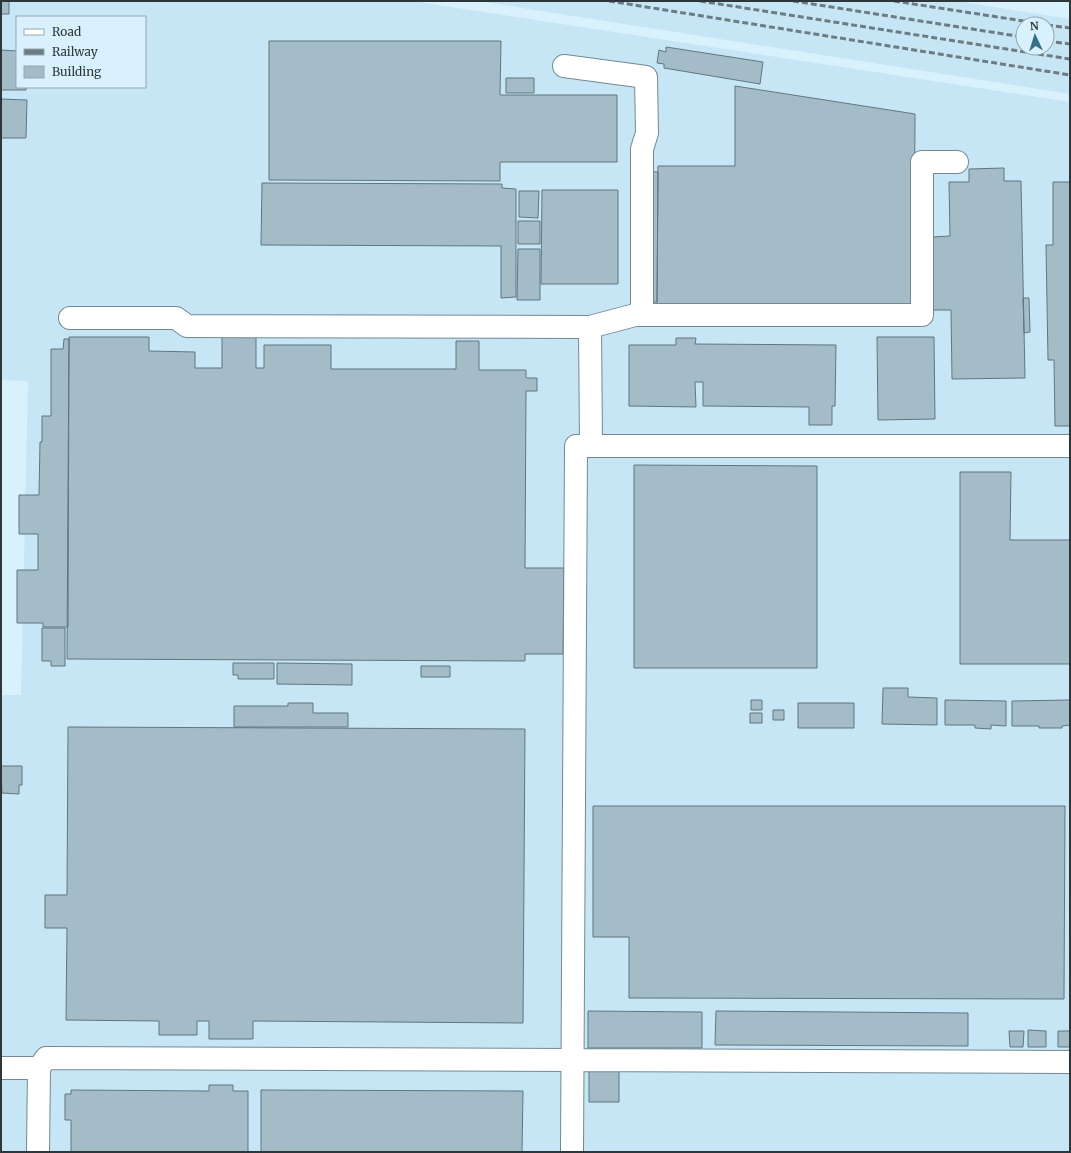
<svg xmlns="http://www.w3.org/2000/svg" width="1071" height="1153" viewBox="0 0 1071 1153" font-family="Merriweather,serif">
  <rect width="100%" height="100%" fill="#d8f1fc"/>
  <path fill="#c6e6f5" fill-rule="evenodd" d="M 1,1 L 412,1 L 1070,102 L 1070,1152 L 1,1152 L 1,695 L 21,695 L 28,381 L 1,380 ZM 17,17 L 145,17 L 145,87 L 17,87 Z
    M 478,1 L 956,1 L 1070,19 L 1070,94 ZM 1023,24 L 1047,24 L 1047,48 L 1023,48 Z"/>
  <path fill="#a4bcc7" stroke="#607781" d="M 1,1 L 9,1 L 9,14 L 1,14 Z
    M 269,41 L 501,41 L 500,95 L 617,95 L 617,162 L 500,162 L 500,181 L 269,180 Z
    M 666,47 L 763,62 L 760,84 L 664,68 L 664,64 L 657,63 L 659,50 L 666,52 Z
    M 1,50 L 17,51 L 17,87 L 26,87 L 26,90 L 1,90 Z
    M 506,78 L 534,78 L 534,93 L 506,93 Z
    M 735,86 L 915,114 L 914,313 L 657,312 L 658,166 L 735,166 Z
    M 1,99 L 27,100 L 26,138 L 1,138 Z
    M 1004,168 L 1004,181 L 1021,181 L 1025,378 L 952,379 L 951,310 L 933,310 L 932,237 L 950,236 L 949,182 L 969,182 L 969,169 Z
    M 632,171 L 658,172 L 657,302 L 631,302 Z
    M 1053,182 L 1070,182 L 1070,426 L 1055,426 L 1054,360 L 1048,360 L 1046,245 L 1053,245 Z
    M 262,183 L 502,184 L 502,188 L 516,189 L 516,297 L 501,298 L 501,246 L 261,245 Z
    M 542,190 L 618,190 L 618,284 L 541,284 Z
    M 519,191 L 539,191 L 538,218 L 519,217 Z
    M 518,221 L 540,221 L 540,244 L 518,244 Z
    M 518,249 L 540,249 L 540,300 L 517,300 Z
    M 1023,298 L 1029,298 L 1030,332 L 1024,333 Z
    M 222,335 L 256,336 L 256,368 L 264,368 L 264,345 L 331,345 L 331,369 L 456,369 L 456,341 L 479,341 L 479,370 L 526,370 L 526,378 L 537,378 L 537,391 L 526,391 L 525,568 L 564,568 L 563,654 L 525,654 L 525,661 L 67,659 L 69,337 L 149,337 L 149,351 L 195,352 L 195,368 L 222,368 Z
    M 877,337 L 934,337 L 935,419 L 878,420 Z
    M 676,338 L 696,338 L 695,344 L 836,345 L 835,406 L 832,406 L 832,425 L 809,425 L 809,407 L 703,406 L 703,382 L 695,382 L 696,407 L 629,406 L 629,345 L 676,345 Z
    M 64,339 L 69,339 L 68,627 L 43,627 L 43,623 L 17,623 L 17,570 L 38,570 L 38,534 L 19,534 L 19,495 L 39,495 L 40,442 L 42,442 L 42,416 L 51,416 L 51,349 L 63,349 Z
    M 634,465 L 817,466 L 817,668 L 634,668 Z
    M 960,472 L 1011,472 L 1010,540 L 1070,540 L 1070,664 L 960,664 Z
    M 42,628 L 65,628 L 65,666 L 51,666 L 51,661 L 42,661 Z
    M 233,663 L 274,663 L 274,679 L 238,679 L 238,675 L 233,675 Z
    M 277,663 L 352,664 L 352,685 L 277,684 Z
    M 421,666 L 450,666 L 450,677 L 421,677 Z
    M 883,688 L 908,688 L 908,697 L 937,698 L 937,725 L 882,724 Z
    M 751,700 L 762,700 L 762,710 L 751,710 Z
    M 945,700 L 1006,701 L 1006,726 L 991,725 L 991,729 L 975,728 L 975,725 L 945,725 Z
    M 1070,700 L 1070,725 L 1062,726 L 1062,728 L 1039,728 L 1039,726 L 1012,726 L 1012,701 Z
    M 288,703 L 313,703 L 313,713 L 348,713 L 348,727 L 234,727 L 234,706 L 288,706 Z
    M 798,703 L 854,703 L 854,728 L 798,728 Z
    M 773,710 L 784,710 L 784,720 L 773,720 Z
    M 750,713 L 762,713 L 762,723 L 750,723 Z
    M 68,727 L 525,729 L 523,1023 L 253,1021 L 253,1039 L 209,1039 L 209,1021 L 197,1021 L 197,1035 L 159,1035 L 159,1021 L 66,1020 L 67,928 L 45,928 L 45,895 L 67,895 Z
    M 1,766 L 22,766 L 22,785 L 19,785 L 19,794 L 2,793 Z
    M 593,806 L 1065,806 L 1064,999 L 629,998 L 629,937 L 593,937 Z
    M 588,1011 L 702,1012 L 702,1048 L 588,1048 Z
    M 716,1011 L 968,1013 L 968,1046 L 715,1045 Z
    M 1028,1030 L 1046,1031 L 1046,1047 L 1028,1047 Z
    M 1009,1031 L 1024,1031 L 1023,1047 L 1010,1047 Z
    M 1058,1031 L 1070,1031 L 1070,1047 L 1058,1047 Z
    M 589,1068 L 619,1068 L 619,1102 L 589,1102 Z
    M 209,1085 L 233,1085 L 233,1091 L 248,1091 L 248,1152 L 71,1152 L 71,1120 L 65,1120 L 65,1094 L 71,1094 L 71,1090 L 209,1091 Z
    M 261,1090 L 523,1091 L 522,1152 L 261,1152 Z"/>
  <g fill="none" stroke-linecap="round" stroke-linejoin="round">
    <defs>
      <path id="minor" d="M 564,66 L 646,77 L 647,133 L 642,149 L 642,315
        M 70,318 L 176,318 L 187,326 L 590,327 L 591,446
        M 590,327 L 635,315 L 922,315 L 922,162 L 957,162
        M 1,1068 L 39,1068 L 38,1152
        M 39,1068 L 46,1058 L 1070,1062
        M 572,1152 L 576,446 L 1070,446"/>
    </defs>
    <use href="#minor" stroke="#728993" stroke-width="24"/>
    <use href="#minor" stroke="#fff" stroke-width="22"/>
    <path stroke="#6d7c83" stroke-width="3" stroke-dasharray="6 3" stroke-linecap="butt" d="M 609,1 L 1070,75
      M 700,1 L 1070,59
      M 793,1 L 1023,37
      M 894,1 L 1043,24
      M 1047,25 L 1070,28
      M 1047,41 L 1070,44"/>
  </g>
  <rect width="1071" height="1153" fill="none" stroke="#2d373b" stroke-width="4"/>
  <rect x="16" y="16" width="130" height="72" fill="#d8f1fc" stroke="#94a7af"/>
  <rect x="24" y="29" width="20" height="6" fill="#ffffff" stroke="#94a7af"/>
  <text x="52" y="36" font-size="12" fill="#2d373b">Road</text>
  <rect x="24" y="49" width="20" height="6" fill="#6d7c83" stroke="#94a7af"/>
  <text x="52" y="56" font-size="12" fill="#2d373b">Railway</text>
  <rect x="24" y="66" width="20" height="12" fill="#a4bcc7" stroke="#94a7af"/>
  <text x="52" y="76" font-size="12" fill="#2d373b">Building</text>
  <g transform="translate(1035 36) rotate(356)"><circle r="19" fill="#d8f1fc" stroke="#94a7af"/>
  <path d="M0-3L7 15L0 10L-7 15Z" fill="#346f87"/>
  <text y="-6" font-size="11" font-weight="bold" text-anchor="middle" fill="#2d373b">N</text>
  </g>
</svg>
